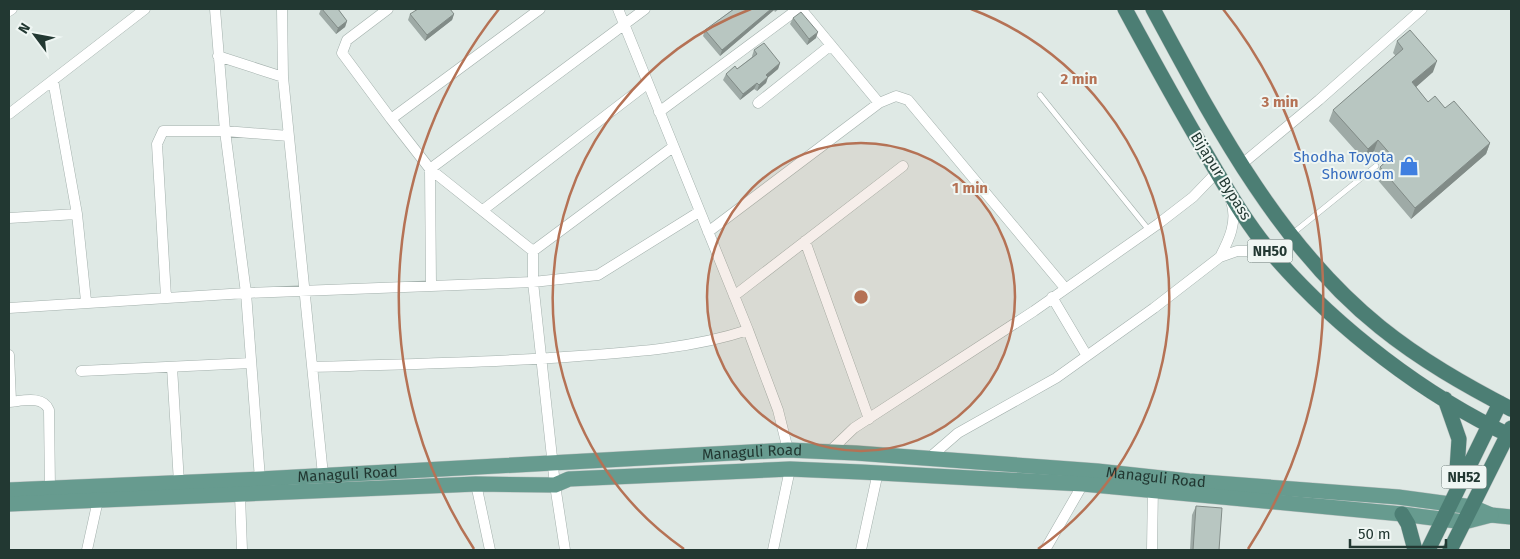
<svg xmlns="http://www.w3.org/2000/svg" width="1520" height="559" viewBox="0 0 1520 559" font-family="'Fira Sans',sans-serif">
  <rect width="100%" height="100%" fill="#dfe9e5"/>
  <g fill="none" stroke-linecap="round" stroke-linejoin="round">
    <defs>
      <path id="service" d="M 1040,95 L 1148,229
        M 1292,234 L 1376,166"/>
      <path id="minor" d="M 215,9 L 225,131 L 246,293 L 533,282 L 598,275 L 699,212
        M 388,9 L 347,40 L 342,53 L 391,119
        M 618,9 L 748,330 L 778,410 L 788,450
        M 9,11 L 12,9
        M 218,56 L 283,77 L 282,9
        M 283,77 L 323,475
        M 758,103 L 831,45
        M 879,103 L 896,96 L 908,100 L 1065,288
        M 659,112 L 798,9
        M 9,114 L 145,9
        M 1242,164 L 1319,100 L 1422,9
        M 483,210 L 647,84
        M 77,214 L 86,301
        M 9,218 L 77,214 L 53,80
        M 708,232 L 879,103 L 801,9
        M 805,241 L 869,419
        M 533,251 L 430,169 L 391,119 L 540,9
        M 1220,257 C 1229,240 1238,221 1231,201
        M 431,286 L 430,169 L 645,9
        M 734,296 L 903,166
        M 166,297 L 157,144 L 163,131 L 225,131 L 289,136
        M 1052,297 L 1087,356
        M 9,308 L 246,293 L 260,479
        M 9,355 L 11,401
        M 172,367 L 179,483
        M 313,367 C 401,364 490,363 579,356 C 635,352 694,348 748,330
        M 81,371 L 251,363
        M 9,402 C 22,401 43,395 49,410 L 50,489
        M 830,451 L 854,428 L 1034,311 L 1158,224 L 1193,197 L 1217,172
        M 928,459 L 958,433 L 1056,378 L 1154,308 L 1220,257 L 1237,251 L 1259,251 L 1273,256
        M 476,484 L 490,550
        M 240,495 L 242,550
        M 87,550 L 98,500
        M 565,550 L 555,485 L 533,282 L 533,251 L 673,147
        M 773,550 L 790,469
        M 861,550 L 878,472
        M 1045,550 L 1083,484
        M 1152,550 L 1153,486"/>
      <g id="primary">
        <path id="s1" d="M 9,490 L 260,479 L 788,450 L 856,453 L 1097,471 L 1189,481 L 1398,497 L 1472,507 L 1491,515 L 1511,517"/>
        <path d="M 9,504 L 476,484 L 555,485 L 569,479 L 790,469 L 861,472 L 1083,484 L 1402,514 L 1464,522 L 1491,515"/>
      </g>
      <path id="trunk" d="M 1125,9 C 1152,59 1179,108 1208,157 C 1228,191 1249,228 1275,257 C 1338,329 1425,396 1511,436
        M 1153,9 C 1214,122 1278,245 1380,327 C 1421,360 1465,385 1511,409
        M 1445,399 L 1459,439 L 1456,485
        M 1402,514 L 1408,524 L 1415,550
        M 1428,550 L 1500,403
        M 1450,550 L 1511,428"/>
    </defs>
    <use href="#service" stroke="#a3b0ac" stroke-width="6"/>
    <use href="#minor" stroke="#a3b0ac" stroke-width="11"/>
    <use href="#primary" stroke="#bdc3c2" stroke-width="16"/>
    <use href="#trunk" stroke="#bdc3c2" stroke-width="16"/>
    <use href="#service" stroke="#fff" stroke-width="5"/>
    <use href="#minor" stroke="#fff" stroke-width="10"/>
    <use href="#primary" stroke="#679b8f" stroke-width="15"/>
    <use href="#trunk" stroke="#4c7e74" stroke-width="15"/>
  </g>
  <path fill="#9eaaa6" d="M 321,9 L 338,9 L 347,21 L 345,27 L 336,34 L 319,14 Z
    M 733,9 L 779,9 L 775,12 L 774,10 L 720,56 L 703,36 L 705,30 L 732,10 Z
    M 410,14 L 454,14 L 452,20 L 425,41 L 408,20 Z
    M 793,18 L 816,38 L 807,45 L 790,24 Z
    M 1397,41 L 1433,72 L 1416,87 L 1428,102 L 1445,108 L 1490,143 L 1486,154 L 1411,219 L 1376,178 L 1380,167 L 1384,163 L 1374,151 L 1364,160 L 1329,121 L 1333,110 L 1396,56 L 1393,53 Z
    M 754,50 L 780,63 L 778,69 L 768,77 L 766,83 L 757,91 L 754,89 L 740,100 L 723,80 L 726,74 L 737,69 L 752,57 L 752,56 Z
    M 1196,506 L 1219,550 L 1190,550 L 1192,515 Z"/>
  <path fill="#818b87" d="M 771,9 L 775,9 L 774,10 L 720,56 L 722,50 Z
    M 454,14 L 452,20 L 425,41 L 427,35 Z
    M 347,21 L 345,27 L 336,34 L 338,28 Z
    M 818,32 L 816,38 L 807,45 L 809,39 Z
    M 1437,61 L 1433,72 L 1408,94 L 1412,82 Z
    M 780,63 L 778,69 L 764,81 L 766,75 Z
    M 768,77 L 766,83 L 757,91 L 759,85 Z
    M 757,83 L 754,89 L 740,100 L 743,94 Z
    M 1378,140 L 1374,151 L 1364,160 L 1368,149 Z
    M 1490,143 L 1486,154 L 1411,219 L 1415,208 Z"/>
  <path fill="#b8c6c1" stroke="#818b87" d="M 322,9 L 338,9 L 347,21 L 338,28 Z
    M 418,9 L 450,9 L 454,14 L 427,35 L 410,14 Z
    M 734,9 L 771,9 L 722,50 L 705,30 Z
    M 801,12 L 818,32 L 809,39 L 793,18 Z
    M 1410,30 L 1437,61 L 1412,82 L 1428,102 L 1435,96 L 1445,108 L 1454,101 L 1490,143 L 1415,208 L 1380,167 L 1392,156 L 1378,140 L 1368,149 L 1333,110 L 1403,49 L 1397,41 Z
    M 764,43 L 780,63 L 766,75 L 768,77 L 759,85 L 757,83 L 743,94 L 726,74 L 735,66 L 737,69 L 757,54 L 754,50 Z
    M 1196,506 L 1222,508 L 1219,550 L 1193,550 Z"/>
  <circle cx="861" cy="297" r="154" fill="#b57255" fill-opacity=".12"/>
  <g fill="none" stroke="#b57255" stroke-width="2.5">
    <circle cx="861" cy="297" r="154"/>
    <path d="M684 549A308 308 0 0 1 751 9M971 9A308 308 0 0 1 1038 549"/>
    <path d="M474 549A462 462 0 0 1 499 9M1223 9A462 462 0 0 1 1248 549"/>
  </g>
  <defs>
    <symbol id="shop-bare" viewBox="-9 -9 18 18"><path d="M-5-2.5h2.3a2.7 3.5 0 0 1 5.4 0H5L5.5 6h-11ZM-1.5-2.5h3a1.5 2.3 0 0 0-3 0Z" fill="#3f7fe0" stroke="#eff6f3" stroke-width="2.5" paint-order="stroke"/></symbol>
  </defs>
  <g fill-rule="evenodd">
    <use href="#shop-bare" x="1395" y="152" width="28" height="28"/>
  </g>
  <g text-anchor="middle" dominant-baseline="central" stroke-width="4" stroke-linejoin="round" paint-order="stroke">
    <g fill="#eff6f3" stroke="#60716c" stroke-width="1">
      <rect x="1247.5" y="239.5" width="45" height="23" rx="4"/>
      <rect x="1441.5" y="465.5" width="45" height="23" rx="4"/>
    </g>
    <g font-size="14" font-weight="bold" fill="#223832">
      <text x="1270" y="251">NH50</text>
      <text x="1464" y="477">NH52</text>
    </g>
    <g font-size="15" fill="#366cbe" stroke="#eff6f3" text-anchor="end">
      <text x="1394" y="157">Shodha Toyota<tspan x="1394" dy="17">Showroom</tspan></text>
    </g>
    <g font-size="15" fill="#223832" stroke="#eff6f3">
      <text transform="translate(1221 176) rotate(58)">Bijapur Bypass</text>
      <text stroke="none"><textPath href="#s1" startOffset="744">Managuli Road</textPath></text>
      <text stroke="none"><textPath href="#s1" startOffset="339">Managuli Road</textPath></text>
      <text stroke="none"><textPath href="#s1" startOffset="1149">Managuli Road</textPath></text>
    </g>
  </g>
  <circle cx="861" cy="297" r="8" fill="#b57255" stroke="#eff6f3" stroke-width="2.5"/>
  <g font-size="15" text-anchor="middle" font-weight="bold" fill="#b57255" stroke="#eff6f3" stroke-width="4" stroke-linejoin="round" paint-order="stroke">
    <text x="1079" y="84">2 min</text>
    <text x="1280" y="107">3 min</text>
    <text x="970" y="193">1 min</text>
  </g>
  <rect width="1520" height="559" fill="none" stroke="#223832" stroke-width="20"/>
  <g transform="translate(35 35) rotate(302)" stroke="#eff6f3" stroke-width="4" paint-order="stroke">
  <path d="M0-4L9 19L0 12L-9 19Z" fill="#223832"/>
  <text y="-8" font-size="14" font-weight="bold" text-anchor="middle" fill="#223832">N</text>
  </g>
  <path d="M1350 539v8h96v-8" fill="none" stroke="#223832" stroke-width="2.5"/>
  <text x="1358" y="539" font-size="15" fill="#223832" stroke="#eff6f3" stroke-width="4" paint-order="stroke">50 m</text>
</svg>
